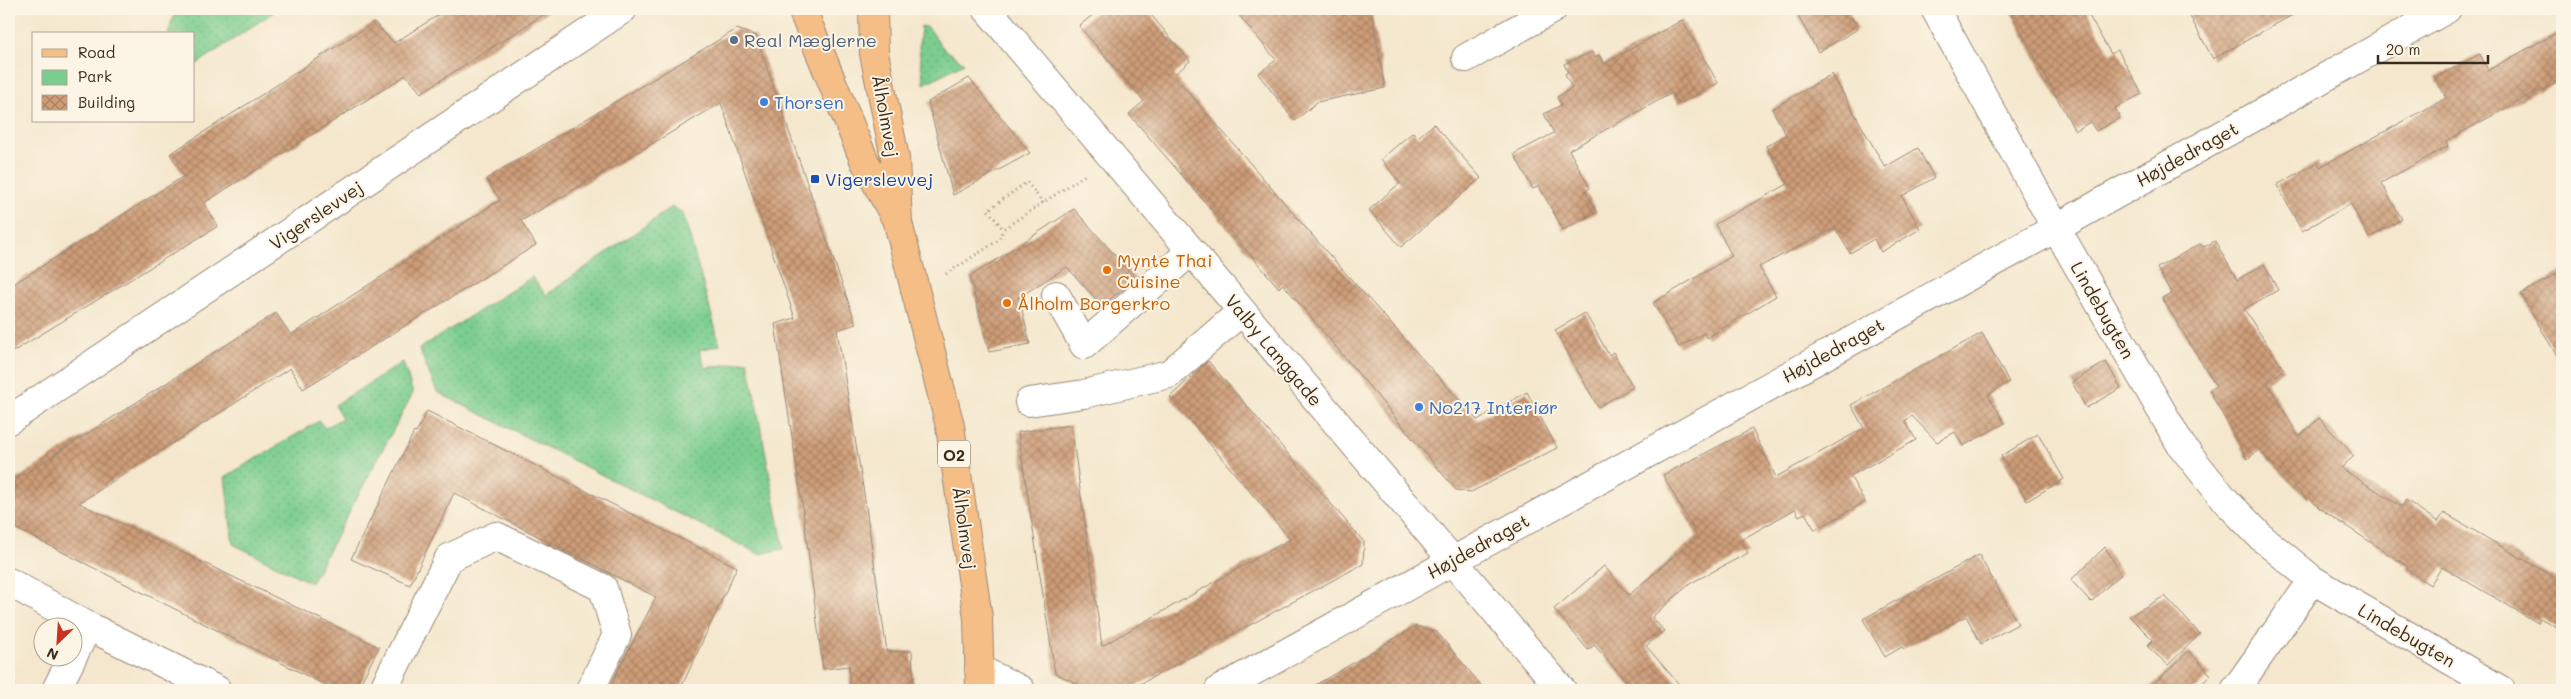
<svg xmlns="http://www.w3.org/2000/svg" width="2571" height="699" viewBox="0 0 2571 699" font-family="Mali,sans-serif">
  <defs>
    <pattern id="green-dots" width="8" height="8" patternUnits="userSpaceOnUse" patternTransform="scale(1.25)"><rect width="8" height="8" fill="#7bcd8f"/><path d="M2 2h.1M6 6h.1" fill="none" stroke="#6bb07b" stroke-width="1.8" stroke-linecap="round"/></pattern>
    <pattern id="building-cross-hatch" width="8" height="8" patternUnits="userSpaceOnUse" patternTransform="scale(1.25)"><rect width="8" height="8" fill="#ce9d78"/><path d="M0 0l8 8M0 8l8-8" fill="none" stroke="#a88062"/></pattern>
  </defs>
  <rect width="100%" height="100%" fill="#fcf5e5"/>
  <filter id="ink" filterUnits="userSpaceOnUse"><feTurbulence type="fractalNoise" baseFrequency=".02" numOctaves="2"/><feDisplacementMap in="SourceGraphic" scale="10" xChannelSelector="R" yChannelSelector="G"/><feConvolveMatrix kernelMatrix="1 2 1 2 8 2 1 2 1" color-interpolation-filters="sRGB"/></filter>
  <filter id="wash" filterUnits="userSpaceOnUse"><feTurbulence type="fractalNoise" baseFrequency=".0096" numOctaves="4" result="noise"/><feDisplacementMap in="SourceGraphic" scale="20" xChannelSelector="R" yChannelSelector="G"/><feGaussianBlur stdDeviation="1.12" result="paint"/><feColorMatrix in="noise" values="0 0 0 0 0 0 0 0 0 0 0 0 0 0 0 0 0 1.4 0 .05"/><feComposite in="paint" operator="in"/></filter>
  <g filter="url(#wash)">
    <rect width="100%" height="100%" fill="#f4e7cd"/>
    <path fill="url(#green-dots)" stroke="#5b7c56" d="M 176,9 L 278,9 L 194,66 L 194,34 L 168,34 Z
      M 921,26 L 929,28 L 942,47 L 964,63 L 924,84 L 919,49 Z
      M 672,207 L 683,213 L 720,345 L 699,350 L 705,368 L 748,361 L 784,549 L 759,554 L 437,392 L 419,349 L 532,277 L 546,295 Z
      M 403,362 L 413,393 L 311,583 L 233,544 L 225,477 L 319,421 L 325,428 L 342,418 L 335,405 Z"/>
    <g id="blocks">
      <path fill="url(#building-cross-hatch)" d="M 448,9 L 552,9 L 421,93 L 406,75 L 204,203 L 218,226 L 9,354 L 9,287 L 184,176 L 170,154 L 374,22 L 394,43 Z
        M 1100,9 L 1146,9 L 1190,61 L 1174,75 L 1324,249 L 1477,420 L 1527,392 L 1557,448 L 1471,492 L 1456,490 L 1283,284 L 1279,288 L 1129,114 L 1144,101 L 1079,26 Z
        M 1234,9 L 1371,9 L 1385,88 L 1317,102 L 1295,121 L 1258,74 L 1276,60 Z
        M 1794,9 L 1847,9 L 1858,29 L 1818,52 Z
        M 2009,9 L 2085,9 L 2111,54 L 2118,50 L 2142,94 L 2115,108 L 2120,118 L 2096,131 L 2090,122 L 2075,131 Z
        M 2186,9 L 2303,9 L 2213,59 Z
        M 1682,20 L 1718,83 L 1679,104 L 1672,93 L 1569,150 L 1590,188 L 1585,191 L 1597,212 L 1563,230 L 1539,186 L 1533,189 L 1514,154 L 1554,133 L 1544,114 L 1561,105 L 1557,97 L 1572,88 L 1565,74 L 1568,72 L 1564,64 L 1592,52 L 1595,58 L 1599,55 L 1604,64 Z
        M 737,29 L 756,36 L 856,324 L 837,330 L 864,493 L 887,652 L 912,651 L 914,690 L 850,690 L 849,666 L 823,669 L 802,503 L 775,324 L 795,318 L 721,103 L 521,221 L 536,245 L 303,389 L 290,368 L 79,503 L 379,647 L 357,690 L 335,690 L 13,527 L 15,480 L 276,313 L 291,335 L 500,200 L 486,179 Z
        M 2562,30 L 2562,80 L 2538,92 L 2537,91 L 2446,141 L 2448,146 L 2381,183 L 2402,219 L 2369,238 L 2351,204 L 2302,231 L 2277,185 L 2318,162 L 2320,167 L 2446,98 L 2435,78 L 2480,54 L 2488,70 Z
        M 1832,74 L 1885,167 L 1918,148 L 1934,178 L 1902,196 L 1920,229 L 1881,252 L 1874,239 L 1850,253 L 1835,228 L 1759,267 L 1776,296 L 1707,338 L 1704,333 L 1679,347 L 1653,303 L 1732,256 L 1715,224 L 1788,184 L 1766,146 L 1786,135 L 1772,109 Z
        M 969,78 L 1030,153 L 953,195 L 928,102 Z
        M 1434,124 L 1481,178 L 1401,247 L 1369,210 L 1400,183 L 1381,159 L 1413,132 L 1418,137 Z
        M 1074,209 L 1136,279 L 1102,306 L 1067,267 L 1019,297 L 1030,344 L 989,352 L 970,277 Z
        M 2215,241 L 2237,280 L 2264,264 L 2278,290 L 2244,309 L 2284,370 L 2267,382 L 2299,437 L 2319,418 L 2354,456 L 2341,468 L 2402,507 L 2406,500 L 2438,522 L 2444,513 L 2562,582 L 2562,630 L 2540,618 L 2538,623 L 2442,567 L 2430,585 L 2407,569 L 2408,567 L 2319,508 L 2309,497 L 2307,499 L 2259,450 L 2247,459 L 2209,390 L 2216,386 L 2162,298 L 2171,293 L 2157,268 L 2200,244 L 2204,247 Z
        M 2562,271 L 2562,365 L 2521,294 Z
        M 1585,313 L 1609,355 L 1613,352 L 1633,387 L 1598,407 L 1555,330 Z
        M 1982,333 L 2009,382 L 1988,395 L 2005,423 L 1963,446 L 1955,432 L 1937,442 L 1912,416 L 1905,421 L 1916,440 L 1850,476 L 1865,502 L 1815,530 L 1805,513 L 1799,516 L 1795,509 L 1741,540 L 1748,553 L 1691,583 L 1652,617 L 1664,631 L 1646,646 L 1684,690 L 1634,690 L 1594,645 L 1588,650 L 1554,609 L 1604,566 L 1629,595 L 1697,536 L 1663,475 L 1752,429 L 1776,477 L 1864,428 L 1851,405 Z
        M 1208,361 L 1364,542 L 1363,564 L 1129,690 L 1090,690 L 1055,673 L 1018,432 L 1071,425 L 1102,646 L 1290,539 L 1170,397 Z
        M 2106,362 L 2121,388 L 2086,408 L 2072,382 Z
        M 427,411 L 737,567 L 680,690 L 608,690 L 656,597 L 454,493 L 410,585 L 351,559 L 414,432 L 416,433 Z
        M 2038,434 L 2064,479 L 2027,501 L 2001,456 Z
        M 2105,547 L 2121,574 L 2091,602 L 2071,580 Z
        M 1979,555 L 2018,624 L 1981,644 L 1966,616 L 1904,649 L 1902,647 L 1885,657 L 1863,619 Z
        M 2165,596 L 2200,634 L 2168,665 L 2147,646 L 2153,640 L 2129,616 Z
        M 1416,626 L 1437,632 L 1485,690 L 1307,690 Z
        M 2189,651 L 2211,675 L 2195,690 L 2147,690 Z"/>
    </g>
  </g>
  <g filter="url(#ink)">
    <use href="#blocks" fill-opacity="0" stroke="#988876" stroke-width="1"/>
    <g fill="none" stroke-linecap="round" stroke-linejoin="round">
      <defs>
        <path id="minor" d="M 987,9 L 1562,690
          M 1935,9 L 2056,228 L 2181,445 L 2225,500 L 2263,539 L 2313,580 L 2501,690
          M 1466,58 L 1553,9
          M 1056,295 L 1084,345 L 1191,251
          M 1029,402 L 1084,394 L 1169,374 L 1242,311
          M 9,420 L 623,9
          M 9,582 L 88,626 L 217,690
          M 979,669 L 1021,690
          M 56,690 L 88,626
          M 383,690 L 449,558 L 496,536 L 603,588 L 617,635 L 590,690
          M 1219,690 L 2056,228 L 2447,9
          M 2235,690 L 2313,580"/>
        <path id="major" d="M 802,9 L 865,162 L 895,217
          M 873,9 L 874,53 L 895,158 L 898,223 L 950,426 L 978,618 L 980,690"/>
      </defs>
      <use href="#minor" stroke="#988876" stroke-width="30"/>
      <use href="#major" stroke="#988876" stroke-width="30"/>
      <path stroke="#988876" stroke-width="3" stroke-dasharray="1 4" stroke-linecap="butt" d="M 1043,203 L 1027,182 L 988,210 L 1003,229 L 1085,175
        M 946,274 L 999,240 L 1003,229"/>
      <use href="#minor" stroke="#fff" stroke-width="28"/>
      <use href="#major" stroke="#f6be87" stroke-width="28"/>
    </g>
  </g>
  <circle fill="#5c6f8a" stroke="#fcf5e5" stroke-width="2" cx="734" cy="40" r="5"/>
  <g fill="#3f7fe0" stroke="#fcf5e5" stroke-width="2">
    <circle cx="764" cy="102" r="5"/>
    <circle cx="1419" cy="407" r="5"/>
  </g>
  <rect fill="#1a4fb4" stroke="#fcf5e5" stroke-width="2" x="810" y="174" width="10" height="10" rx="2.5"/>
  <g fill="#e8710a" stroke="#fcf5e5" stroke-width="2">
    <circle cx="1107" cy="270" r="5"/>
    <circle cx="1007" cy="303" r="5"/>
  </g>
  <g text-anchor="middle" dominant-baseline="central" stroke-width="4" stroke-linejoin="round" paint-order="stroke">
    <rect fill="#fcf5e5" stroke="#75675a" stroke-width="1" x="938" y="440.5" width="32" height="27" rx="4"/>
    <g font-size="16" font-weight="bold" fill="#3b2a1e">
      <text x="954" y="454">O2</text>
    </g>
    <g font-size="18" fill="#4e5e75" stroke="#fcf5e5" text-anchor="start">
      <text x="744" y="40">Real Mæglerne</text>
    </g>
    <g font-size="18" fill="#366cbe" stroke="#fcf5e5" text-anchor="start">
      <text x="774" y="102">Thorsen</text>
      <text x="1429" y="407">No217 Interiør</text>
    </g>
    <g font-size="18" fill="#3b2a1e" stroke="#fcf5e5">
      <text transform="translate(886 116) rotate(80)">Ålholmvej</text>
      <text transform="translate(2187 154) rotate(-29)">Højdedraget</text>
      <text transform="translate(316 215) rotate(-34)">Vigerslevvej</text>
      <text transform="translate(2103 310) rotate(60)">Lindebugten</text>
      <text transform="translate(1274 350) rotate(50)">Valby Langgade</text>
      <text transform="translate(1833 350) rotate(-29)">Højdedraget</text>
      <text transform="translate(965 528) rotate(82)">Ålholmvej</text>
      <text transform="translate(1478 546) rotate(-29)">Højdedraget</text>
      <text transform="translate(2407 635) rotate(30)">Lindebugten</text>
    </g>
    <g font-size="18" fill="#164399" stroke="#fcf5e5" text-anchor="start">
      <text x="825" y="179">Vigerslevvej</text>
    </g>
    <g font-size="18" fill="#c56008" stroke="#fcf5e5" text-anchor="start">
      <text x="1117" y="260">Mynte Thai<tspan x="1117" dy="21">Cuisine</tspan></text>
      <text x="1017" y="303">Ålholm Borgerkro</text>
    </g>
  </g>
  <rect width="2571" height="699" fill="none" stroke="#fcf5e5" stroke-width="30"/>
  <rect x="32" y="32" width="162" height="90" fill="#fcf5e5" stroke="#afa495"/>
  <rect x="42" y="49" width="25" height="8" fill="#f6be87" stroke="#afa495"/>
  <text x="78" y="58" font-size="15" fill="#3b2a1e">Road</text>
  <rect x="42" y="70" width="25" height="15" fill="#7bcd8f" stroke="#afa495"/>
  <text x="78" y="82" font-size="15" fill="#3b2a1e">Park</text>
  <rect x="42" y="95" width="25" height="15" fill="url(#building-cross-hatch)" stroke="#afa495"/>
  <text x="78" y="108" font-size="15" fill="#3b2a1e">Building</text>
  <g transform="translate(58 642) rotate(205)"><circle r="24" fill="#fcf5e5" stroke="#afa495"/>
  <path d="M0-4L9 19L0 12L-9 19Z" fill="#c8321e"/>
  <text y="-8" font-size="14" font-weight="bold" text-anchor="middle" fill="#3b2a1e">N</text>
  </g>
  <path d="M2378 55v8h110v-8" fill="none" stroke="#3b2a1e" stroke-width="2.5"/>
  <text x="2386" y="55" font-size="15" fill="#3b2a1e" stroke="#fcf5e5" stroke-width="4" paint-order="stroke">20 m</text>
</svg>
